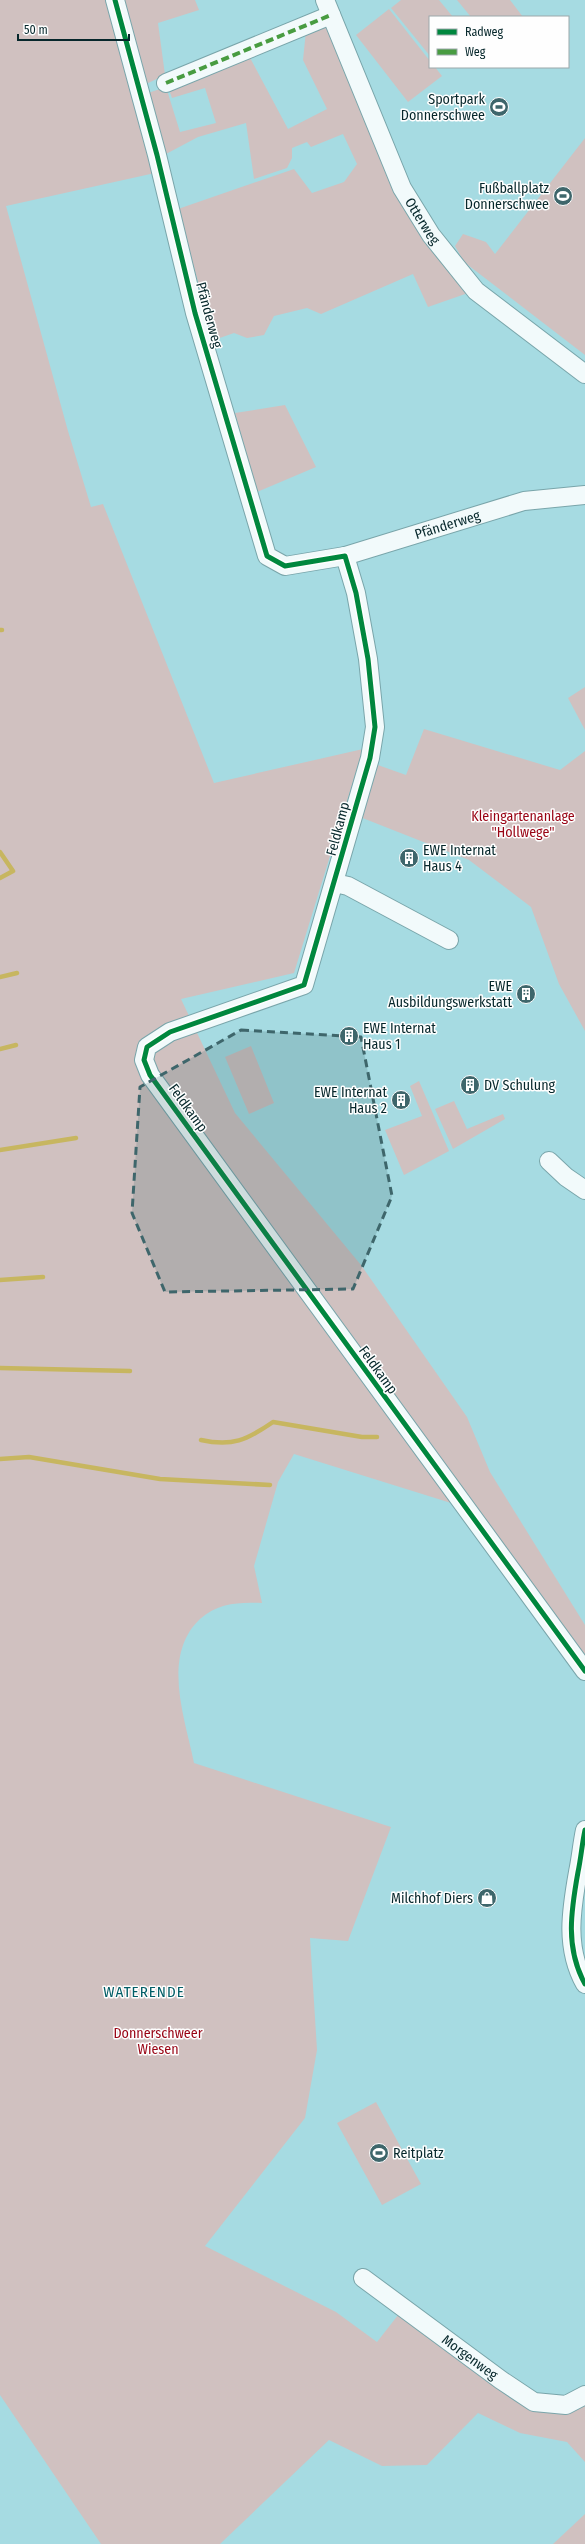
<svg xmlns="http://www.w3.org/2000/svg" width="585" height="2544" viewBox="0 0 585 2544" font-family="'Fira Sans Condensed',sans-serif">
  <rect width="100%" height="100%" fill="#a6dbe2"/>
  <path fill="#d0c1c0" d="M 0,0 L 111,0 L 155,173 L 6,206 L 68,431 L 91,507 L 103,504 L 214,783 L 363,749 L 294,973 L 181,999 L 235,1113 L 361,1265 L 467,1417 L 490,1472 L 585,1625 L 585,1664 L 461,1497 L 451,1503 L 294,1454 L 278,1482 L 254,1566 L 262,1603 C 239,1602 218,1603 200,1619 C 161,1656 185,1718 194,1763 L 391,1827 L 348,1941 L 310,1938 L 317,2050 L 305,2118 L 205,2246 L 336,2312 L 377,2342 L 402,2310 L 534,2408 L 585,2401 L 585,2462 L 567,2442 L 520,2433 L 478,2413 L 427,2465 L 382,2466 L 329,2440 L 220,2544 L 101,2544 L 0,2395 Z
    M 120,0 L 195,0 L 199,10 L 158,23 L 165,75 L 144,85 Z
    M 401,0 L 439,0 L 453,17 L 430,17 L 430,56 L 391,8 Z
    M 457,0 L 510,0 L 523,17 L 471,17 Z
    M 389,9 L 430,61 L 430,67 L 435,67 L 442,76 L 408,102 L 356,35 Z
    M 328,21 L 376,140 L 468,293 L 428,307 L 413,274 L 321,314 L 307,308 L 274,316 L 264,335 L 247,338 L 234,333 L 214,340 L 178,209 L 294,169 L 312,193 L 344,182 L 357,164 L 343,134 L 311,147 L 307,142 L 292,148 L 292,158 L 287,168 L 254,179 L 246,123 L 198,137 L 166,154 L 145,94 L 166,87 L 180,132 L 216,123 L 205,88 L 172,98 L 168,87 L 248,54 L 288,129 L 327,109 L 303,60 L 306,31 Z
    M 585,121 L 585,355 L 464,262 L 455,246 L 463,234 L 486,242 L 495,254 L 585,138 Z
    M 285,405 L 316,467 L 257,492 L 235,413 Z
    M 585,687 L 585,730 L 568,698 Z
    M 424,729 L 560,770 L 585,751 L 585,1031 L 559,984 L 531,907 L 469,860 L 360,817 L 375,764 L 406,775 Z
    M 251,1046 L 274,1103 L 249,1114 L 225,1057 Z
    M 419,1081 L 449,1151 L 404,1175 L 385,1130 L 422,1116 L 410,1086 Z
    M 454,1101 L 467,1129 L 503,1114 L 505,1119 L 453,1149 L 435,1109 Z
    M 376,2102 L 421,2184 L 382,2205 L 337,2123 Z
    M 585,2514 L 585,2544 L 553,2544 Z"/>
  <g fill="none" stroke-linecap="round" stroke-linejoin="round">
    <path stroke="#c7b660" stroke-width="4.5" d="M 0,630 L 2,630
      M 0,852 L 13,871 L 0,878
      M 0,977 L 17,973
      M 0,1049 L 16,1045
      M 0,1150 L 76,1138
      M 0,1280 L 43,1277
      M 0,1368 L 130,1371
      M 201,1440 C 232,1447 247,1440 273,1422 L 362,1437 L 377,1437
      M 0,1459 L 29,1457 L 160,1479 L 270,1485"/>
    <defs>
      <g id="street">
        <path id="s1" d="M 115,0 L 157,155 L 195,313 L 267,556 L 285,566 L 345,556 L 524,501 L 585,495"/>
        <path id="s2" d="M 325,0 L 402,188 L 431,235 L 476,291 L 585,374"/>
        <path d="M 166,83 L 331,15"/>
        <path d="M 345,556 L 356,593 L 368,659 L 375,727 L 370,758 L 304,985 L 170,1032 L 147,1047 L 144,1060 L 150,1075 L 585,1671"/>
        <path d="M 335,883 L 348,886 L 449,940"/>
        <path d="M 549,1161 L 566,1177 L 585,1190"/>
        <path d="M 585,1830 C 582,1844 581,1858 578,1872 C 571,1911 565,1948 585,1984"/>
        <path id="s3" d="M 363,2278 L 501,2380 L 534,2402 L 566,2405 L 585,2395"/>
      </g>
    </defs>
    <use href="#street" stroke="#79a5aa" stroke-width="20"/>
    <use href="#street" stroke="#f2fafb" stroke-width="18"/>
    <path stroke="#489c41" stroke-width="4" stroke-dasharray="8 4" stroke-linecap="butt" d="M 166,83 L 331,15"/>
    <defs>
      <path id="cycleway" d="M 115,0 L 157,155 L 195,313 L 267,556 L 285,566 L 345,556 L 356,593 L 368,659 L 375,727 L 370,758 L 304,985 L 170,1032 L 147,1047 L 144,1060 L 150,1075 L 585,1671
        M 585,1830 C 582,1844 581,1858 578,1872 C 571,1911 565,1948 585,1984"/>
    </defs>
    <use href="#cycleway" stroke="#fefefe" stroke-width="8"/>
    <use href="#cycleway" stroke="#00873e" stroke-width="5"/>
  </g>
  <path fill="#3e666b" fill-opacity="0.2" stroke="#3e666b" stroke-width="3" stroke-dasharray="8 5" stroke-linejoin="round" d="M 241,1030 L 361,1037 L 392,1196 L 353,1289 L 165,1292 L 132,1213 L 140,1087 Z"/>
  <defs>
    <symbol id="stadium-disc" viewBox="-11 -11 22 22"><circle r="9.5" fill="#3e666b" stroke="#fefefe"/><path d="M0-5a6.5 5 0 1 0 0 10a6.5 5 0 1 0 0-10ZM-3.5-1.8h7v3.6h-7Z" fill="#fff"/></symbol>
    <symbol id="building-disc" viewBox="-11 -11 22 22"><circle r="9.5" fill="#3e666b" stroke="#fefefe"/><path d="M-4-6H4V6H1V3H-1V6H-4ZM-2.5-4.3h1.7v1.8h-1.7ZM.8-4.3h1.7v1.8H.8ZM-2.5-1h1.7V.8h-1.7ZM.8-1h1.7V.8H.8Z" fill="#fff"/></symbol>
    <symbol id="shop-disc" viewBox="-11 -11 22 22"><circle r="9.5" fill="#3e666b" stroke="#fefefe"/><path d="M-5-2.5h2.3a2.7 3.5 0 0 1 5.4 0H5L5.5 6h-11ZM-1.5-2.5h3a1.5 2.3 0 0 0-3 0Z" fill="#fff"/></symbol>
  </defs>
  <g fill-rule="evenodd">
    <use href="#stadium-disc" x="488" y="96" width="22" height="22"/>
    <use href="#stadium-disc" x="552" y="185" width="22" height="22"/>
    <use href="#building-disc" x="398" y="847" width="22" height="22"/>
    <use href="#building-disc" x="515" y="983" width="22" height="22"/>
    <use href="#building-disc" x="338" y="1025" width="22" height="22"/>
    <use href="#building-disc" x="459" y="1074" width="22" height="22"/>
    <use href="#building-disc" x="390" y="1089" width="22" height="22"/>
    <use href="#shop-disc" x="476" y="1887" width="22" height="22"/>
    <use href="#stadium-disc" x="368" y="2142" width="22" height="22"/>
  </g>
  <g text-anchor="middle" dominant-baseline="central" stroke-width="3" stroke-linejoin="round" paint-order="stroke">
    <g font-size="14" fill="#06272b" stroke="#fefefe" text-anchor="end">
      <text x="485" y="99">Sportpark<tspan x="485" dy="16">Donnerschwee</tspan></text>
      <text x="549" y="188">Fußballplatz<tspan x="549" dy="16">Donnerschwee</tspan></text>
      <text x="423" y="850" text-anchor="start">EWE Internat<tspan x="423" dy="16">Haus 4</tspan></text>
      <text x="512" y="986">EWE<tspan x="512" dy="16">Ausbildungswerkstatt</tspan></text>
      <text x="363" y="1028" text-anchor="start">EWE Internat<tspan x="363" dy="16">Haus 1</tspan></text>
      <text x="484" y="1085" text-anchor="start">DV Schulung</text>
      <text x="387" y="1092">EWE Internat<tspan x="387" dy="16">Haus 2</tspan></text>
      <text x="473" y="1898">Milchhof Diers</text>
      <text x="393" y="2153" text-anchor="start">Reitplatz</text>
    </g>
    <g font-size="14" fill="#06272b" stroke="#fefefe">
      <text stroke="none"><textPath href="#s2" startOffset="242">Otterweg</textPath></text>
      <text transform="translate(209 315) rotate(75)">Pfänderweg</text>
      <text stroke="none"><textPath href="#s1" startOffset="765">Pfänderweg</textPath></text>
      <text transform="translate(338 829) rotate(-75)">Feldkamp</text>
      <text transform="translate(188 1108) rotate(54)">Feldkamp</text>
      <text transform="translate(378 1370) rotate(54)">Feldkamp</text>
      <text stroke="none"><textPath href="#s3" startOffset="133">Morgenweg</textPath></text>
    </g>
    <g font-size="14" fill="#980313" stroke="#fefefe">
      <text x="523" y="816">Kleingartenanlage<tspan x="523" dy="16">"Hollwege"</tspan></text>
      <text x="158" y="2033">Donnerschweer<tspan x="158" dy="16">Wiesen</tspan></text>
    </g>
    <g font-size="15" letter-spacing="1" fill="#005d66" stroke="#fefefe">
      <text x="144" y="1992">WATERENDE</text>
    </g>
  </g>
  <rect x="429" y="16" width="140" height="52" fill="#fefefe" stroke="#9ba8aa"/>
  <rect x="437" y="29" width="20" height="6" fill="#00873e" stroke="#9ba8aa"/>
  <text x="465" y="36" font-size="12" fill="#06272b">Radweg</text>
  <rect x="437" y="49" width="20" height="6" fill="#489c41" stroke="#9ba8aa"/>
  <text x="465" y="56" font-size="12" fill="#06272b">Weg</text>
  <path d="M18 34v6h111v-6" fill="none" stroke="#06272b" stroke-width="2"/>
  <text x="24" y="34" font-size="12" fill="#06272b" stroke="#fefefe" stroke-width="3" paint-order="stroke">50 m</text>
</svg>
